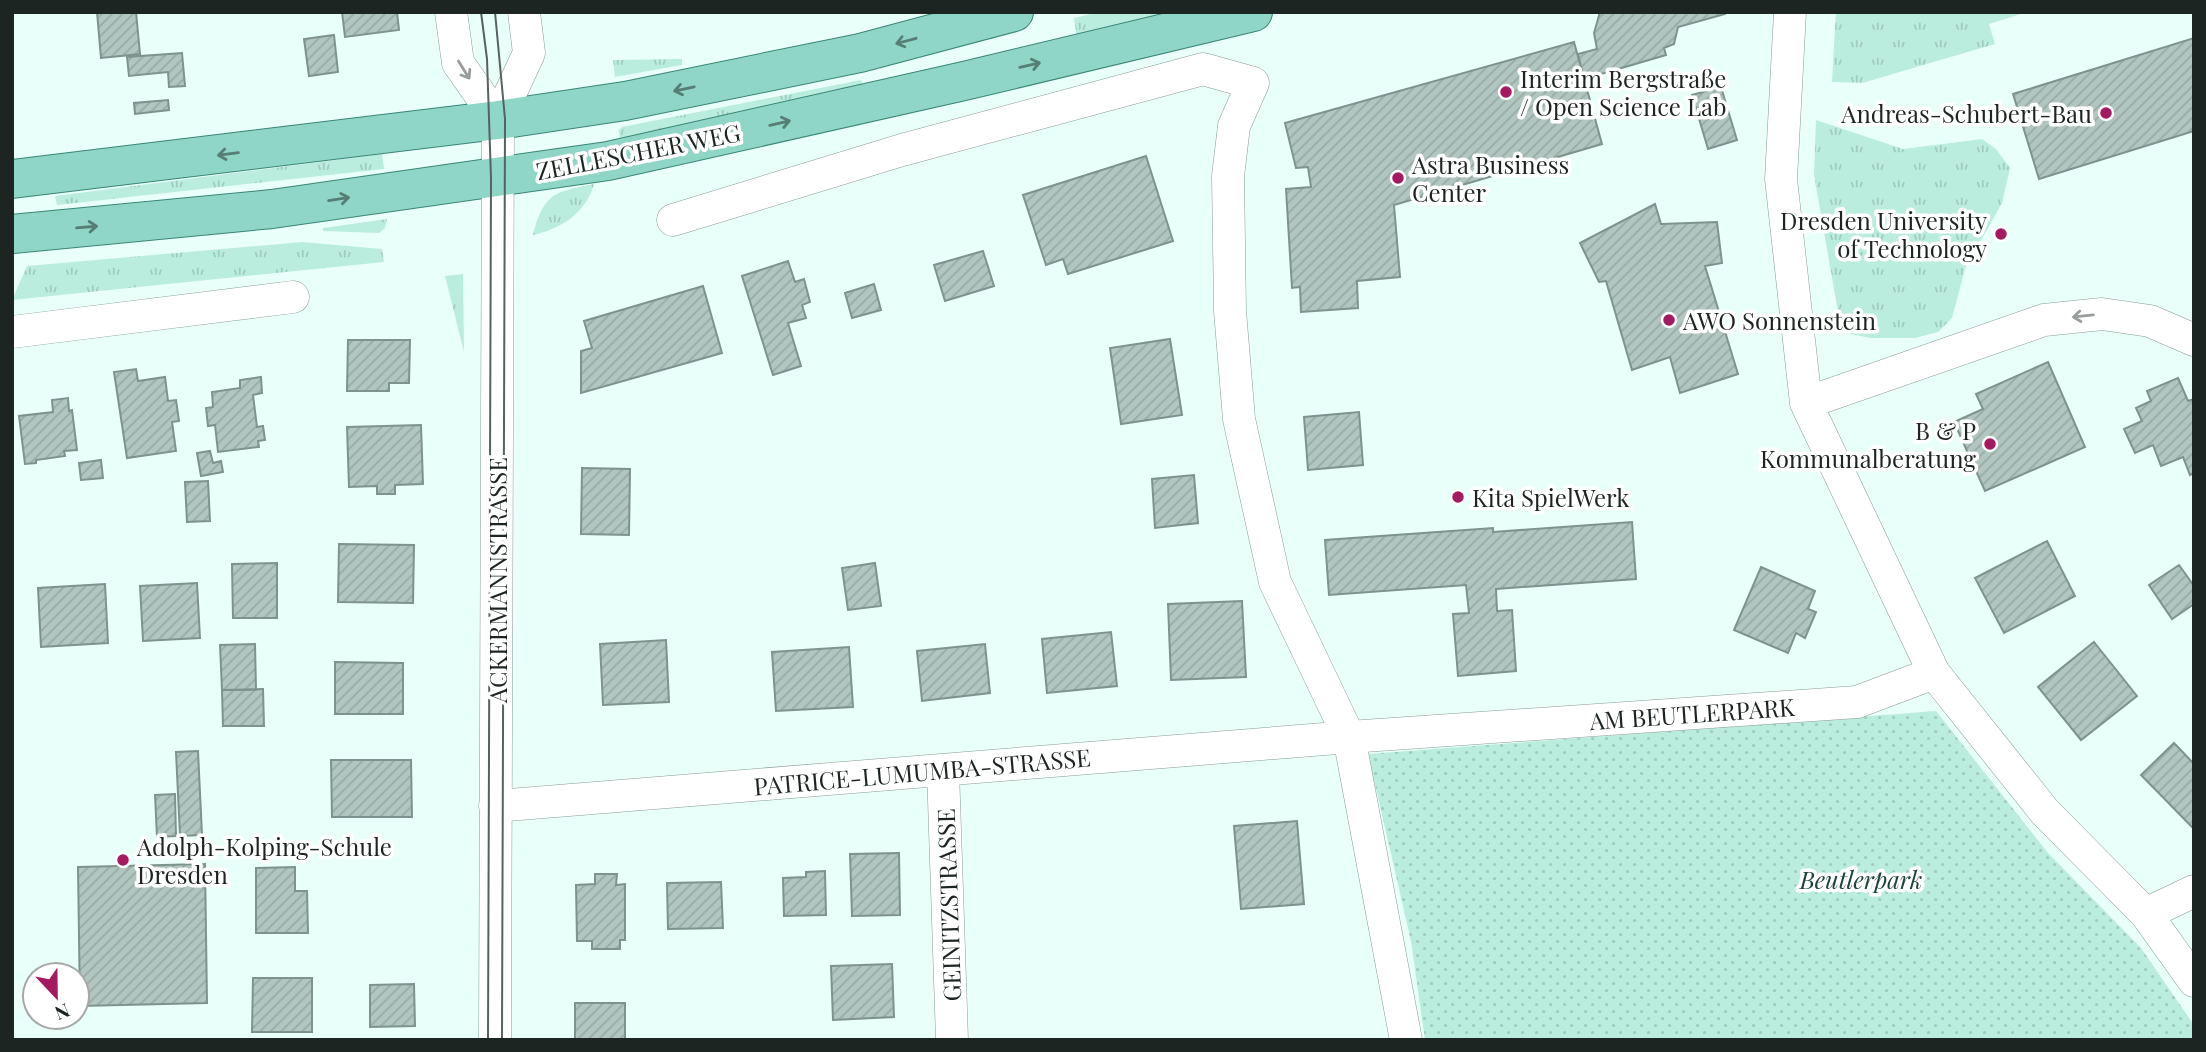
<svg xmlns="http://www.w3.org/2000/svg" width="2206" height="1052" viewBox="0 0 2206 1052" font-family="'Playfair Display',serif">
  <defs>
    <pattern id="grass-tufts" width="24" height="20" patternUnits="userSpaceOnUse" patternTransform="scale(1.75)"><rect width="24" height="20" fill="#bbeddf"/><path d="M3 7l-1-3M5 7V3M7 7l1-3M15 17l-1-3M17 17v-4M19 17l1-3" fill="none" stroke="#a0cbbf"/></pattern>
    <pattern id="park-dots" width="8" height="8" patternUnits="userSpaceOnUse" patternTransform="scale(1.75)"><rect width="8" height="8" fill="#bbeddf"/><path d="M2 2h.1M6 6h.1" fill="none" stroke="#a0cbbf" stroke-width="1.8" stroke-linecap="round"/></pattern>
    <pattern id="building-hatch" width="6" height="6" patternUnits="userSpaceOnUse" patternTransform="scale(1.75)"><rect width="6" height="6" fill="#b1c6c0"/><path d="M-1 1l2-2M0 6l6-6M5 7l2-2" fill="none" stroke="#98aaa5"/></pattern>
  </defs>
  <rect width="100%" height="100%" fill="#e9fff9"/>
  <path fill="url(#grass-tufts)" d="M 1098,12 L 1183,12 L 1077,39 L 1074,18 Z
    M 1836,12 L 2027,12 L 1989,24 L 1995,44 L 1862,83 L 1832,82 Z
    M 682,59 L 682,65 L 615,77 L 613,60 Z
    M 861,80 L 864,88 L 620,139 L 619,130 L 622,127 Z
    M 1816,120 L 1903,149 L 1982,139 L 1996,149 L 2010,168 L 2002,203 L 1965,269 L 1952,318 L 1938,332 L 1915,338 L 1871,338 L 1850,334 L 1840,323 L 1814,175 Z
    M 382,154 L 384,169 L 57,205 L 55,196 Z
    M 594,184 C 586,213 561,229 533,235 C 544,193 554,192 594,184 Z
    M 387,219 L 385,228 L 379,233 L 323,231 L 323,228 Z
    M 302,242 L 382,249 L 384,262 L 12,300 L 27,266 Z
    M 463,274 L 464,352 L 445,276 Z"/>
  <path fill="url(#park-dots)" d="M 1936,711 L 2048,853 L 2141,948 L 2194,1025 L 2194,1040 L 1425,1040 L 1411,941 L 1368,754 Z"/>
  <path fill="url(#building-hatch)" stroke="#7f938d" stroke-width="2" d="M 97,12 L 136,12 L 140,54 L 101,58 Z
    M 342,12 L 397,12 L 399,30 L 345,37 Z
    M 1600,12 L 1725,12 L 1725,14 L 1678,27 L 1674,44 L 1664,48 L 1666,55 L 1584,79 L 1578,54 L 1597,49 L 1594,33 Z
    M 334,35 L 338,72 L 309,76 L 304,39 Z
    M 2194,38 L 2194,131 L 2039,179 L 2013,94 Z
    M 1574,42 L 1602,144 L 1394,205 L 1400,277 L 1357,281 L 1358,308 L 1301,312 L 1300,287 L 1292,288 L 1286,189 L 1311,187 L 1308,167 L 1296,168 L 1285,123 Z
    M 182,53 L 185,86 L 169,87 L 168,72 L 129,76 L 127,57 Z
    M 1721,87 L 1737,140 L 1708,149 L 1692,95 Z
    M 168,100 L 169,110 L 135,114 L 134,103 Z
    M 1146,156 L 1173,241 L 1068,274 L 1063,259 L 1046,265 L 1023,195 Z
    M 1655,204 L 1661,224 L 1717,222 L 1722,263 L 1705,266 L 1738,374 L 1680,393 L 1670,357 L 1632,370 L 1606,281 L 1599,282 L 1580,243 Z
    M 983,251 L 994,286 L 945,301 L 934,265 Z
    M 788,261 L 795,282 L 804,279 L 810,302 L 802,305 L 806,318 L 788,323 L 801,366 L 773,375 L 742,276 Z
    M 874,284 L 881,310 L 852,318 L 845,293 Z
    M 703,286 L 722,353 L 581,393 L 581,351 L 592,348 L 584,321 Z
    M 1170,339 L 1182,415 L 1121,424 L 1110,348 Z
    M 348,340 L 410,340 L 409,383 L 389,383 L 389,391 L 347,391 Z
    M 2048,362 L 2085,447 L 1985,491 L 1954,422 L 1983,409 L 1976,394 Z
    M 136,369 L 138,381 L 165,377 L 168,401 L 176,400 L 179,421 L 172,422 L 176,451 L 127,458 L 114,372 Z
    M 261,377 L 262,393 L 253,395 L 257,427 L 263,426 L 265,440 L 258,441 L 259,447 L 218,452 L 215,425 L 208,426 L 206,408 L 213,407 L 212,392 L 240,388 L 240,380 Z
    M 2178,378 L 2188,401 L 2194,399 L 2194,473 L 2190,475 L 2183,457 L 2161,466 L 2153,445 L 2135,453 L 2124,429 L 2142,421 L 2136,408 L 2151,401 L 2147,391 Z
    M 68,398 L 69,411 L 72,410 L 77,450 L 64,451 L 65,456 L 36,460 L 36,463 L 25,464 L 19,416 L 53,412 L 52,400 Z
    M 1359,412 L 1363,465 L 1308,470 L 1304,417 Z
    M 421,425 L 423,484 L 395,485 L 395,494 L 377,494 L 377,486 L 349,487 L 347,427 Z
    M 210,451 L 213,463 L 221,461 L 223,472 L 201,476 L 197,453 Z
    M 101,460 L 103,478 L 81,480 L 79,463 Z
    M 582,468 L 630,469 L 629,535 L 581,534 Z
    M 1194,475 L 1198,523 L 1155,528 L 1152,479 Z
    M 208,481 L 210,521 L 187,522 L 185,482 Z
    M 1632,522 L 1636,579 L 1496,589 L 1497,611 L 1512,610 L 1516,671 L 1458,676 L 1453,614 L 1469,613 L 1466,585 L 1329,595 L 1325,540 L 1493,528 L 1493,532 Z
    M 2047,541 L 2075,596 L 2004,633 L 1975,578 Z
    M 339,544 L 414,545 L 413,603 L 338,602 Z
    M 277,563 L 277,618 L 233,618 L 232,564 Z
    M 875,563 L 881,606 L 848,610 L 842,568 Z
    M 2179,565 L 2194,586 L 2194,604 L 2172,619 L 2149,585 Z
    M 1761,567 L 1815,591 L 1808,609 L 1816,612 L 1805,638 L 1796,633 L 1788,653 L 1734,630 Z
    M 197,583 L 200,638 L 143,641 L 140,586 Z
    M 105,584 L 108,643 L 41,647 L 38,588 Z
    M 1242,601 L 1246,677 L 1171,680 L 1168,604 Z
    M 1111,632 L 1117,686 L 1047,693 L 1042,639 Z
    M 666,640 L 669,702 L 603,705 L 600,644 Z
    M 2094,642 L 2137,696 L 2081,740 L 2038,687 Z
    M 255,644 L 256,690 L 222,690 L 220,645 Z
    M 985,644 L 990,693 L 922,701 L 917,651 Z
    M 849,647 L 853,707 L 776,711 L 772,652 Z
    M 335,662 L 403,663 L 403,714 L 335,714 Z
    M 263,689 L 264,726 L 223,726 L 222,690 Z
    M 2174,743 L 2194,764 L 2194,829 L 2141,775 Z
    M 198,751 L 202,835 L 180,836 L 176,752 Z
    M 331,760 L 411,760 L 412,817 L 332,817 Z
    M 175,794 L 176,836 L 157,837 L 155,795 Z
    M 1297,821 L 1304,904 L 1241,909 L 1234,826 Z
    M 899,853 L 900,915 L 852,916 L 850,854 Z
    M 205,864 L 207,1003 L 80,1006 L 78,867 Z
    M 295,867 L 295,891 L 307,891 L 308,933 L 256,933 L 256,868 Z
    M 825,871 L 826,915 L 784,916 L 783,878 L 806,877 L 806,872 Z
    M 595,874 L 617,874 L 616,885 L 625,884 L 625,940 L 620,940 L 620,949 L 592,949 L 592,941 L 577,941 L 576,885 L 595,884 Z
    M 721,882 L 723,928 L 668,929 L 667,883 Z
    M 892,964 L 894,1017 L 833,1020 L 831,966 Z
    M 253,978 L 312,978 L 312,1032 L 252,1032 Z
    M 414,984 L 415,1026 L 370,1027 L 370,985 Z
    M 575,1003 L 625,1003 L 625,1040 L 575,1040 Z"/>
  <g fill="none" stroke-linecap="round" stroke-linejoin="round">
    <defs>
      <path id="minor" d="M 451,12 L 458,63 L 498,120
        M 1790,12 L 1781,179 L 1806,403 L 1934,673 L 2045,812 L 2146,914 L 2194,981
        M 12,332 L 293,297
        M 1806,403 L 2044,320 L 2102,314 L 2150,321 L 2194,340
        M 943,770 L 952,1040
        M 495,806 L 1349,737 L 1275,582 L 1239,419 L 1230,311 L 1228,176 L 1234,126 L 1253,83 L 1203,69 L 902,150 L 673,220
        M 2146,914 L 2194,891
        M 495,1040 L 498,120 L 529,53 L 524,12
        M 1406,1040 L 1349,737 L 1857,702 L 1934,673"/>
      <path id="major" d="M 12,179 L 498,120 L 625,101 L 860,53 L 1014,12
        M 12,234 L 272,209 L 608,161 L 964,81 L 1253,12"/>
    </defs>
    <use href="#minor" stroke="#889c96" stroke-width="33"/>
    <use href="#major" stroke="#388675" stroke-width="40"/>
    <use href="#minor" stroke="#fff" stroke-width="32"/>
    <use href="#major" stroke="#90d6c7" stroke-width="38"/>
    <path stroke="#56625e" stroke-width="2" d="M 481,12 L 487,59 L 491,178 L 488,1040
      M 495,12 L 505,119 L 502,1040"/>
  </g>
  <defs><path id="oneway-shaft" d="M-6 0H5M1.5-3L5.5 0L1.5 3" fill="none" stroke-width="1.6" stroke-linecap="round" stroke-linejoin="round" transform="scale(1.75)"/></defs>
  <g stroke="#567e74">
    <use href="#oneway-shaft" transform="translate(906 41) rotate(165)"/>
    <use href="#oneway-shaft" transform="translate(1030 65) rotate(-13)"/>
    <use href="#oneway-shaft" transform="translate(684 89) rotate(168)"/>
    <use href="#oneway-shaft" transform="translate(780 123) rotate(-13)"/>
    <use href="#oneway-shaft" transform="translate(228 154) rotate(173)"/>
    <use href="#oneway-shaft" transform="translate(339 199) rotate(-9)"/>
    <use href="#oneway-shaft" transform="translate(87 227) rotate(-5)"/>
  </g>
  <g stroke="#999d9c">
    <use href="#oneway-shaft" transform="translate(464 70) rotate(58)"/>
    <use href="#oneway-shaft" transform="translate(2083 316) rotate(174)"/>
  </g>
  <g fill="#a41960" stroke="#fff" stroke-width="2.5">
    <circle cx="1506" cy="92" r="7"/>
    <circle cx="2106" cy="113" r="7"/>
    <circle cx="1398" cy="178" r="7"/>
    <circle cx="2001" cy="234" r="7"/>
    <circle cx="1669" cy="320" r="7"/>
    <circle cx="1990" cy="444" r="7"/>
    <circle cx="1458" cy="497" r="7"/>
    <circle cx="123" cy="860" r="7"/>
  </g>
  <g text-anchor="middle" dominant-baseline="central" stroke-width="7" stroke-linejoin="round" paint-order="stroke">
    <g font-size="24" fill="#1d2522" stroke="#fff" text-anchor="start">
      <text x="1520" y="78">Interim Bergstraße<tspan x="1520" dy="28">/ Open Science Lab</tspan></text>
      <text x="2092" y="113" text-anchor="end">Andreas-Schubert-Bau</text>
      <text x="1412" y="164">Astra Business<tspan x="1412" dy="28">Center</tspan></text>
      <text x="1987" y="220" text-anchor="end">Dresden University<tspan x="1987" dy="28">of Technology</tspan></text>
      <text x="1683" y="320">AWO Sonnenstein</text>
      <text x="1976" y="430" text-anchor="end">B &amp; P<tspan x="1976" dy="28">Kommunalberatung</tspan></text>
      <text x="1472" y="497">Kita SpielWerk</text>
      <text x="137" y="846">Adolph-Kolping-Schule<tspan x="137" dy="28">Dresden</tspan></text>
    </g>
    <g font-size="24" fill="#1d2522" stroke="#fff">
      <text transform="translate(638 151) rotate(-11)">ZELLESCHER WEG</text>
      <text transform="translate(497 580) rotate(-90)">ACKERMANNSTRASSE</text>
      <text transform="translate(1692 713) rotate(-4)">AM BEUTLERPARK</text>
      <text transform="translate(922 771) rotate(-5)">PATRICE-LUMUMBA-STRASSE</text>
      <text transform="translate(948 905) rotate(-92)">GEINITZSTRASSE</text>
    </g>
    <g font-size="24" font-style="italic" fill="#1d443b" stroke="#fff">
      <text x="1861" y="879">Beutlerpark</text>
    </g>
  </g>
  <rect width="2206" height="1052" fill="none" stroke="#1d2522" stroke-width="28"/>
  <g transform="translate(56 996) rotate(158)"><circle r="33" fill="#ffffff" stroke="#a5a8a7" stroke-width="2"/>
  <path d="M0-5L12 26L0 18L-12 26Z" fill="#a41960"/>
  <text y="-10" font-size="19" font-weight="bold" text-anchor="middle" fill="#1d2522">N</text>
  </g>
</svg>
